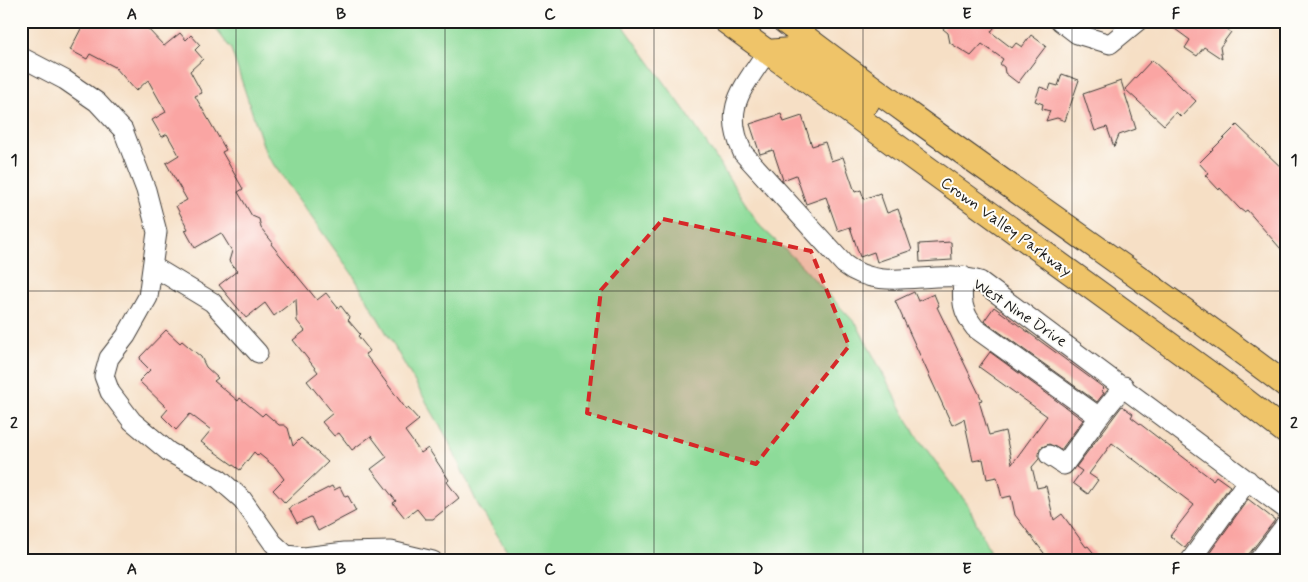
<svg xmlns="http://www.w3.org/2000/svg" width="1308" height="582" viewBox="0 0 1308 582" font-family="Mynerve,sans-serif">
  <rect width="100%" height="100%" fill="#fdfcf7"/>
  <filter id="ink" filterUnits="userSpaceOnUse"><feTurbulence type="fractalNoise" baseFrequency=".02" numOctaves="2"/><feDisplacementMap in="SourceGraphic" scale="10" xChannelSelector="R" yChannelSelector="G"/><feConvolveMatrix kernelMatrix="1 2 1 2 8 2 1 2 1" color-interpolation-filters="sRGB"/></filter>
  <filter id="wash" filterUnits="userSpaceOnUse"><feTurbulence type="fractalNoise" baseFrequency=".0096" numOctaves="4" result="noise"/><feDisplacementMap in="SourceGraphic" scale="20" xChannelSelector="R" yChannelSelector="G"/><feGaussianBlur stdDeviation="1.12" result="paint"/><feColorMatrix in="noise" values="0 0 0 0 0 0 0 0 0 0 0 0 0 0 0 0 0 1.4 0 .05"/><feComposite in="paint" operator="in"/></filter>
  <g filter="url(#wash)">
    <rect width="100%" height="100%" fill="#f6dfc5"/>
    <path fill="#8ddb99" stroke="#547c5a" d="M 210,21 L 620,21 L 686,112 L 760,226 L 798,262 L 857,325 L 915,434 L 968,505 L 994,561 L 514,561 L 478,505 L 446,436 L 353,275 L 266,154 L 231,49 Z"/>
    <g id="blocks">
      <path fill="#faa5a3" d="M 85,21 L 152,21 L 148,29 L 164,46 L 180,33 L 186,40 L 191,35 L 200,45 L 195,50 L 203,59 L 190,71 L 202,93 L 195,96 L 226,150 L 222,152 L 243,189 L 238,192 L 252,216 L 259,219 L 261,228 L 273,243 L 271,244 L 317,300 L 326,293 L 338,308 L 341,306 L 350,318 L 348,320 L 360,334 L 358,336 L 370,351 L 365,354 L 406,409 L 408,408 L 419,420 L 405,431 L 421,453 L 428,448 L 449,480 L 447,482 L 459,498 L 433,519 L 425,519 L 417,509 L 405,518 L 393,503 L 396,501 L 371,469 L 387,457 L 371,436 L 352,450 L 339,433 L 334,436 L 322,422 L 333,413 L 307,381 L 318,372 L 293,340 L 305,331 L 297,321 L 296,299 L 274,316 L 265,303 L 246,318 L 219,285 L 237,271 L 229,261 L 232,251 L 221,233 L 195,248 L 185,230 L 188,229 L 176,206 L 187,200 L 166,163 L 179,155 L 167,134 L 162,137 L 152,120 L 166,112 L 148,80 L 136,91 L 115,67 L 90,54 L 87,59 L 70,50 Z
        M 948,21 L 999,21 L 991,32 L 1012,48 L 1016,43 L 1022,47 L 1031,35 L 1046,46 L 1018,83 L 1005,73 L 1004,67 L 1000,64 L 1003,59 L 982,44 L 971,56 L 950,43 L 948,33 L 943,29 Z
        M 1164,21 L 1218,21 L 1231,32 L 1220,47 L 1222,59 L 1204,47 L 1197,56 L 1185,48 L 1190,40 Z
        M 1152,60 L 1196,101 L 1181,117 L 1176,112 L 1164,125 L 1125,89 Z
        M 1062,74 L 1079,80 L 1065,121 L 1057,118 L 1046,121 L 1050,111 L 1042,109 L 1043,104 L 1035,101 L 1040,87 L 1049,90 L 1051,84 L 1058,86 Z
        M 1121,81 L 1136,129 L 1119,135 L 1114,147 L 1107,127 L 1095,131 L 1083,94 Z
        M 781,114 L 784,122 L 802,116 L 812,146 L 825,142 L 831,161 L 843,157 L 855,192 L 861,190 L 864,199 L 880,193 L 887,213 L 898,209 L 912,250 L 877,262 L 874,252 L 860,257 L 850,227 L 838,231 L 826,197 L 806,204 L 796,175 L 783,180 L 773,150 L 760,154 L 750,124 Z
        M 1237,125 L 1287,173 L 1287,256 L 1247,210 L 1244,212 L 1240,209 L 1220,188 L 1219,190 L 1205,175 L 1208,173 L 1199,163 Z
        M 951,242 L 952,260 L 920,262 L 919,244 Z
        M 914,292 L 918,301 L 934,294 L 939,306 L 937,307 L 982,400 L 979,401 L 989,435 L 1005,431 L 1012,464 L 1047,416 L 979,367 L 990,352 L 1083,420 L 1061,450 L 1049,444 L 1040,448 L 1039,459 L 1032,467 L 1037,488 L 1046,486 L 1054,520 L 1062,514 L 1086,547 L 1088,546 L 1100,561 L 1050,561 L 1015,515 L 1011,496 L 1002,498 L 997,477 L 987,479 L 983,459 L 973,461 L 964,419 L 952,425 L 895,301 Z
        M 994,307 L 1104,388 L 1101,391 L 1104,393 L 1097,402 L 984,321 Z
        M 166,330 L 180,343 L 182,341 L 201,357 L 206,367 L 218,378 L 214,381 L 238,401 L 240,398 L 262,416 L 265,413 L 279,425 L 284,425 L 288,428 L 293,446 L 301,438 L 328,462 L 285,503 L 273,490 L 284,479 L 275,467 L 259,454 L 258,456 L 254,452 L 240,470 L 201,442 L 211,430 L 190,414 L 176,430 L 162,416 L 168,409 L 139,381 L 150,370 L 141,361 L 140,357 Z
        M 1122,406 L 1133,414 L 1131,417 L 1213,480 L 1216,476 L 1230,486 L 1185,548 L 1170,536 L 1194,505 L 1112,443 L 1089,474 L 1098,480 L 1088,494 L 1073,483 L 1082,471 L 1076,467 Z
        M 332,486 L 334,490 L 340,487 L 345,497 L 348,496 L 356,511 L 318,531 L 311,517 L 297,523 L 289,508 Z
        M 1248,499 L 1275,520 L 1249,554 L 1247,561 L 1204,561 Z
        M 1287,542 L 1287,561 L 1272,561 Z"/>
    </g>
  </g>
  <g filter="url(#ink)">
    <use href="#blocks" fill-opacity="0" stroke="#3d3935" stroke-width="1"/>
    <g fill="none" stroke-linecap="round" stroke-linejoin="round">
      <defs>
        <path id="minor" d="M 1060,21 L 1077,34 L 1110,44 L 1138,21
          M 766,53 C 742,90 722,108 743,153 L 844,264 C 883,295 933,267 980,281 L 1287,510
          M 21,57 L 65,80 L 97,102 L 123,130 L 146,190 L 157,232 L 148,297 L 126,336 L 109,358 L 104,376 L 110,392 L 132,421 L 169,452 L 219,479 L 242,499 L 273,543 L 286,555 L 304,557 L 345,552 L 391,551 L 433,561
          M 154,267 L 212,302 L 258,353
          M 963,276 C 962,299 960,309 975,328 L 1099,417 L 1124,386
          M 1049,455 L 1064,465 L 1099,417
          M 1190,561 L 1248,480
          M 1258,561 L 1287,523"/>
        <path id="major" d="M 725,21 L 1220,381 L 1287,433
          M 784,21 C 948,147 1122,261 1287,386
          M 767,52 L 790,50 L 867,103"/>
      </defs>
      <use href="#minor" stroke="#3d3935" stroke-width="21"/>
      <use href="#major" stroke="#3d3935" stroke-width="26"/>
      <use href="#minor" stroke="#fff" stroke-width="19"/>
      <use href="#major" stroke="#efc469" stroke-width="24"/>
    </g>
  </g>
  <path fill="#d62828" fill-opacity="0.2" stroke="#d62828" stroke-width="4" stroke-dasharray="10 6" stroke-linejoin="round" d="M 663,219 L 811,251 L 849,346 L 756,464 L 587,413 L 601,290 Z"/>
  <path fill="none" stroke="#1c1c1c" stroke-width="1" stroke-opacity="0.55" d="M 236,21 L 236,561M 445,21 L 445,561M 654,21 L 654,561M 863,21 L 863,561M 1072,21 L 1072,561M 21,291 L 1287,291"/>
  <g text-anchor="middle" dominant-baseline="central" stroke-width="4" stroke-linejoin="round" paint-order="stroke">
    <g font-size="16" fill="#1c1c1c" stroke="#fdfcf7">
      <text transform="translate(1006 227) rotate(36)">Crown Valley Parkway</text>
      <text transform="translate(1020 313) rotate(34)">West Nine Drive</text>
    </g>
  </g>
  <rect width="1308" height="582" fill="none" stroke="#fdfcf7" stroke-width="55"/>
  <rect x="28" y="28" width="1252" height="526" fill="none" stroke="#1c1c1c" stroke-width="2"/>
  <g font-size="16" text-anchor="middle" font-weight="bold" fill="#1c1c1c">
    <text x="132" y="19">A</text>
    <text x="341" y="19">B</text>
    <text x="550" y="19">C</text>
    <text x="758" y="19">D</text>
    <text x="967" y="19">E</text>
    <text x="1176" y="19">F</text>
    <text x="14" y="165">1</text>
    <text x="1294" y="165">1</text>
    <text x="14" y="428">2</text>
    <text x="1294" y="428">2</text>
    <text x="132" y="574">A</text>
    <text x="341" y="574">B</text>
    <text x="550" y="574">C</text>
    <text x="758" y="574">D</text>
    <text x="967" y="574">E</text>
    <text x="1176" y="574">F</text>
  </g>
</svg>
